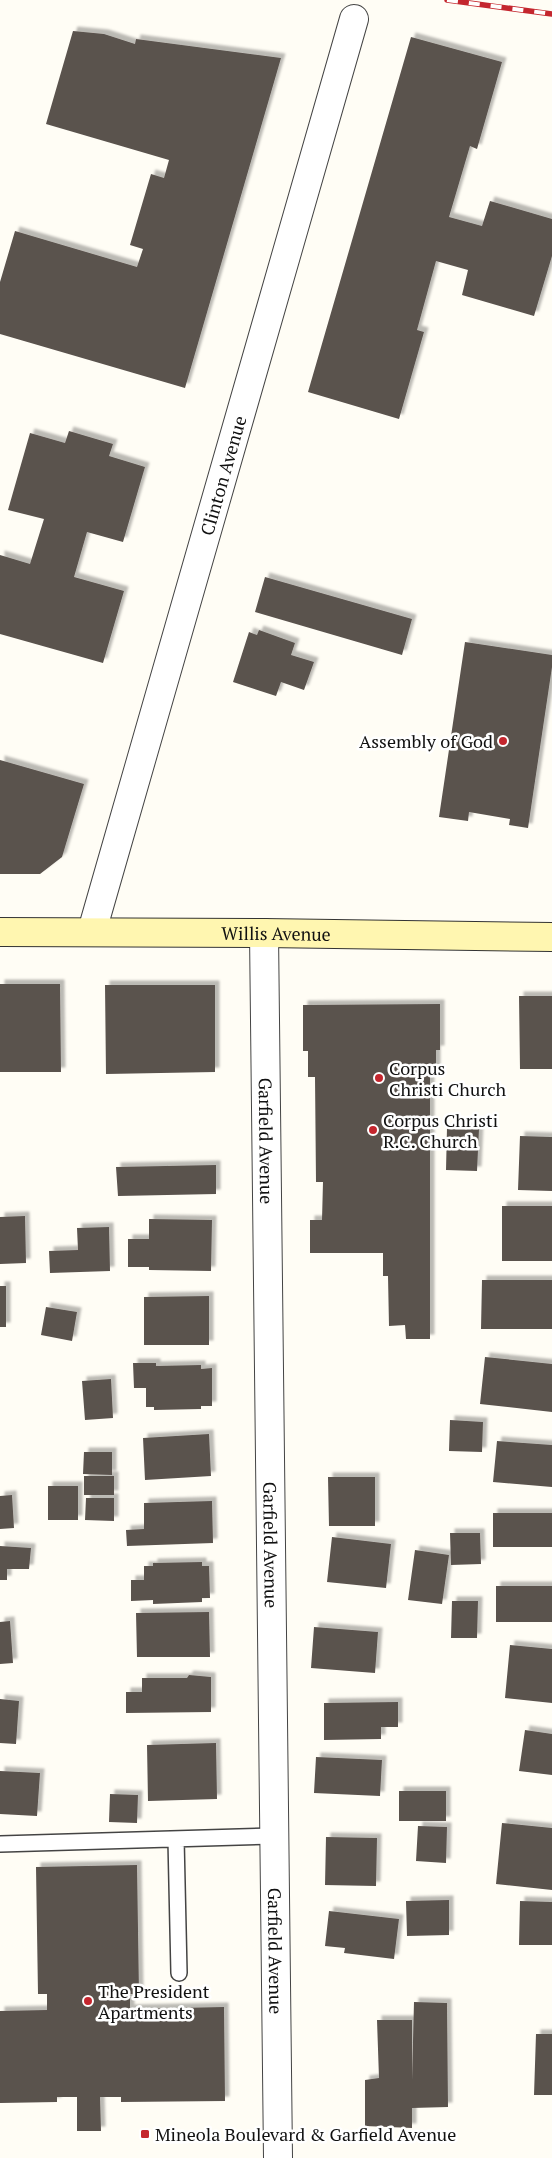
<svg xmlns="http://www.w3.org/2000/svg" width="552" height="2158" viewBox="0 0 552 2158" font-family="'PT Serif',serif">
  <defs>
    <filter id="shadow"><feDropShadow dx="4.5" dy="-4.5" stdDeviation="1" flood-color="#0004"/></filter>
  </defs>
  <rect width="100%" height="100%" fill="#fffdf5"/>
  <path fill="#5a524d" filter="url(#shadow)" d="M 73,31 L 104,34 L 135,44 L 136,39 L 281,58 L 185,388 L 0,334 L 0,282 L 15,231 L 137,267 L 143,249 L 130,245 L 151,174 L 164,178 L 169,160 L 46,124 Z
    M 411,37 L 502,62 L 477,149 L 470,146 L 449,217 L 482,226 L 490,201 L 552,219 L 552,256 L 534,316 L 462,295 L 468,270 L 436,261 L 417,330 L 424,332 L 399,419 L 308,392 Z
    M 69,431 L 113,444 L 109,456 L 145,467 L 123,542 L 87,532 L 74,577 L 124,591 L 103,663 L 0,634 L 0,555 L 30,564 L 44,519 L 8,510 L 30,433 L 65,443 Z
    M 265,577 L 412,619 L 402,655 L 255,612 Z
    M 259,630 L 295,643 L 291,655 L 314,662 L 304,690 L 281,682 L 276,696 L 233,682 L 249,632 L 257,635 Z
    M 465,642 L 552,655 L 552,667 L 528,828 L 509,825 L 510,819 L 469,812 L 468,821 L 439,817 Z
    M 0,760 L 84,784 L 62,857 L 40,874 L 0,874 Z
    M 0,984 L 60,984 L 61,1072 L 0,1072 Z
    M 105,985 L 215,985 L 215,1072 L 106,1074 Z
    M 519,996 L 552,996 L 552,1069 L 520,1069 Z
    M 440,1004 L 440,1050 L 436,1050 L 436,1076 L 430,1077 L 430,1339 L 406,1339 L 405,1325 L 389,1326 L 388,1276 L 383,1276 L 383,1253 L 310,1253 L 310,1220 L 322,1220 L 323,1182 L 316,1182 L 315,1077 L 308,1077 L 308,1051 L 303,1051 L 303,1005 Z
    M 447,1128 L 479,1129 L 477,1171 L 446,1170 Z
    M 520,1136 L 552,1137 L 552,1191 L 518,1190 Z
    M 216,1165 L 216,1194 L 118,1196 L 116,1167 Z
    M 502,1206 L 552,1206 L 552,1261 L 502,1261 Z
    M 25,1216 L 26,1263 L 0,1264 L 0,1217 Z
    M 149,1219 L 212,1220 L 211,1271 L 149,1270 L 149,1267 L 128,1267 L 128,1239 L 149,1239 Z
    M 109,1227 L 110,1271 L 50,1273 L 49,1251 L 78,1250 L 77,1228 Z
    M 482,1280 L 552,1280 L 552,1329 L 481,1329 Z
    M 0,1286 L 6,1286 L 6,1327 L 0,1327 Z
    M 209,1296 L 209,1345 L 144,1345 L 144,1297 Z
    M 46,1307 L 77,1312 L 72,1341 L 41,1335 Z
    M 485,1357 L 552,1364 L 552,1412 L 480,1404 Z
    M 133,1363 L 156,1363 L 156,1366 L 201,1365 L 201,1369 L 212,1368 L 212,1406 L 201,1406 L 201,1409 L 154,1410 L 154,1407 L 146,1407 L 146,1388 L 134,1388 Z
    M 111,1379 L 113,1418 L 85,1420 L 82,1381 Z
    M 450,1420 L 483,1422 L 482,1452 L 449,1451 Z
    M 209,1434 L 211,1476 L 145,1480 L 143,1438 Z
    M 497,1441 L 552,1445 L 552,1487 L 493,1482 Z
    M 84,1452 L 112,1452 L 112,1475 L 83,1474 Z
    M 84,1476 L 114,1476 L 114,1495 L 84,1495 Z
    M 328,1477 L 375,1477 L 375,1526 L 329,1526 Z
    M 48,1486 L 78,1486 L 78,1520 L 48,1520 Z
    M 12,1495 L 14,1528 L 0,1529 L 0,1496 Z
    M 86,1498 L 114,1498 L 114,1521 L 85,1520 Z
    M 212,1501 L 213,1543 L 127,1546 L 126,1530 L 144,1529 L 144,1503 Z
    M 493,1513 L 552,1513 L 552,1547 L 493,1547 Z
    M 450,1533 L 480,1533 L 481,1564 L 451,1565 Z
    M 332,1537 L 391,1544 L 386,1588 L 327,1582 Z
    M 0,1546 L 31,1548 L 29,1569 L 7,1569 L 7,1580 L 0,1580 Z
    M 415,1550 L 449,1555 L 442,1604 L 408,1600 Z
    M 202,1562 L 202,1566 L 209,1566 L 210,1598 L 202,1598 L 202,1602 L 153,1604 L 153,1600 L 131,1601 L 131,1580 L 144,1580 L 144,1566 L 153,1566 L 153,1563 Z
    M 496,1586 L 552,1586 L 552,1622 L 496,1622 Z
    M 452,1601 L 478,1601 L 477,1638 L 451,1638 Z
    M 209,1612 L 210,1657 L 137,1657 L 136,1613 Z
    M 10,1621 L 13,1663 L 0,1664 L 0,1622 Z
    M 314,1627 L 378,1632 L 375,1673 L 311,1668 Z
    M 510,1645 L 552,1649 L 552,1703 L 505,1698 Z
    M 189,1675 L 211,1677 L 211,1712 L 126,1713 L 126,1692 L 142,1692 L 142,1678 L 187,1678 Z
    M 0,1699 L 19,1701 L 16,1744 L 0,1743 Z
    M 398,1702 L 398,1727 L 381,1727 L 381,1739 L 324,1740 L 324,1703 Z
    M 525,1730 L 552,1734 L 552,1775 L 519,1771 Z
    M 216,1743 L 217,1799 L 148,1801 L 147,1745 Z
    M 316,1757 L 382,1760 L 380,1796 L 314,1793 Z
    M 0,1771 L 40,1773 L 37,1816 L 0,1814 Z
    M 399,1791 L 446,1791 L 446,1821 L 399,1821 Z
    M 110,1794 L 138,1795 L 137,1823 L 109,1822 Z
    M 502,1823 L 552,1828 L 552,1890 L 496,1884 Z
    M 418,1826 L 447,1827 L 446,1863 L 416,1861 Z
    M 326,1837 L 377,1838 L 376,1886 L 325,1885 Z
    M 137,1865 L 139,1994 L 130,1994 L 130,2009 L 224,2007 L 225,2101 L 121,2102 L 121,2097 L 100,2097 L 101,2131 L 77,2131 L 77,2097 L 57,2097 L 57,2102 L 0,2103 L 0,2011 L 47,2010 L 47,1994 L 38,1994 L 36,1867 Z
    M 449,1900 L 449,1935 L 407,1936 L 406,1901 Z
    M 520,1901 L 552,1902 L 552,1945 L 519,1945 Z
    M 329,1911 L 399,1919 L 394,1959 L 344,1953 L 345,1948 L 325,1946 Z
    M 414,2002 L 447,2003 L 448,2107 L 412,2108 L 412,2128 L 365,2126 L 365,2080 L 379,2078 L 377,2020 L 412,2020 L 412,2081 Z
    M 536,2034 L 552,2034 L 552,2095 L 534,2095 Z"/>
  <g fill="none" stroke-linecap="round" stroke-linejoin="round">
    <defs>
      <path id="lane" d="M 176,1839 L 179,1973
        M 0,1844 L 274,1836"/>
      <g id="street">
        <path id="s1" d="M 92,931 L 354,19"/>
        <path id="s2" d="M 264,933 L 278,2158"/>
      </g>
      <g id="secondary">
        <path id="s3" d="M 0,932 L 264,933 L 552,937"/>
      </g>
    </defs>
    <use href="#lane" stroke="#444" stroke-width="18"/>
    <use href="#street" stroke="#444" stroke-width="30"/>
    <use href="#secondary" stroke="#333" stroke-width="30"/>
    <use href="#lane" stroke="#fff" stroke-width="15"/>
    <use href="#street" stroke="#fff" stroke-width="28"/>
    <use href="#secondary" stroke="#fff6b0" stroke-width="28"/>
    <defs>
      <path id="rail" d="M 447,0 L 552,14"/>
    </defs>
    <use href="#rail" stroke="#c4262e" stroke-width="5.5"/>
    <use href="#rail" stroke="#fff" stroke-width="4" stroke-dasharray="11" stroke-linecap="butt"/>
  </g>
  <g fill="#c4262e" stroke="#fff" stroke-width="2">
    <circle cx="503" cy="741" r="5"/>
    <circle cx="379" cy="1078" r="5"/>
    <circle cx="373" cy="1130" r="5"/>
    <circle cx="88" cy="2001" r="5"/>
    <rect x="140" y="2129" width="10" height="10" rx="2.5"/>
  </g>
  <g text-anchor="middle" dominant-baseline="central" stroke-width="5" stroke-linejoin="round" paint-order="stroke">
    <g font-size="18" fill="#111" stroke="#fff">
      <text stroke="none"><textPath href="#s1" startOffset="474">Clinton Avenue</textPath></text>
      <text stroke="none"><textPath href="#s3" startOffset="276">Willis Avenue</textPath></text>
      <text stroke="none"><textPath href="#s2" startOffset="208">Garfield Avenue</textPath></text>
      <text stroke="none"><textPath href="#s2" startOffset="612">Garfield Avenue</textPath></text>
      <text stroke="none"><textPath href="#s2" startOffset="1018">Garfield Avenue</textPath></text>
    </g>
    <g font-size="18" fill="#111" stroke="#fff" text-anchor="start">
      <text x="493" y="741" text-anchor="end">Assembly of God</text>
      <text x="389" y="1068">Corpus<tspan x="389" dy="21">Christi Church</tspan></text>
      <text x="383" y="1120">Corpus Christi<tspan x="383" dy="21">R.C. Church</tspan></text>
      <text x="98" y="1991">The President<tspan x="98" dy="21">Apartments</tspan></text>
      <text x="155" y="2134">Mineola Boulevard &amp; Garfield Avenue</text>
    </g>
  </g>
</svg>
